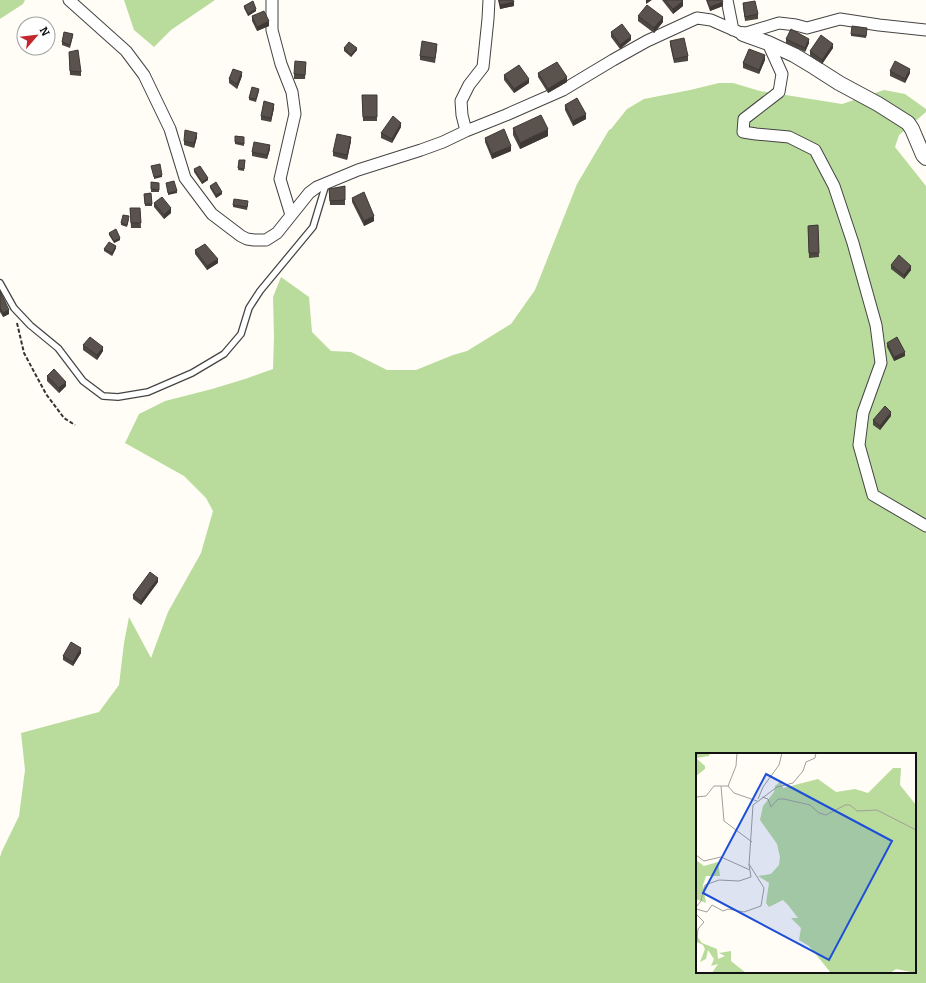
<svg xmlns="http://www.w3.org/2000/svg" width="926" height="983" viewBox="0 0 926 983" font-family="Bitter,serif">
  <rect width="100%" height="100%" fill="#fffdf5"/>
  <path fill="#b9dc9c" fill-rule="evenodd" d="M 0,0 L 25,0 L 23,4 L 0,19 Z
    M 124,0 L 215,0 L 171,30 L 154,47 L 134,30 Z
    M 719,83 L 733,83 L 760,91 L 842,104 L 884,90 L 905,94 L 926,109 L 926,112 L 899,135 L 895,147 L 926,186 L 926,983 L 0,983 L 0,857 L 2,851 L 19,816 L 25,770 L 21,733 L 99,712 L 119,685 L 124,643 L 129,617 L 151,658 L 168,612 L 201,553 L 213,511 L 206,498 L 184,476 L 125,443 L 139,414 L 165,401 L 212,389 L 245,379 L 273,369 L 274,337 L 273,297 L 281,277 L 309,297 L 312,332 L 331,351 L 351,352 L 387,370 L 416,370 L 453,355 L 467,351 L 511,324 L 535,290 L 577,184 L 609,130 L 611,129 L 627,109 L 644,99 L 690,90 ZM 697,754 L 915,754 L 915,972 L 697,972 Z"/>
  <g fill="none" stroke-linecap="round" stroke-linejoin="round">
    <defs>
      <path id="service" d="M 0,283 L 14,308 L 30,325 L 58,348 L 83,381 L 103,396 L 118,397 L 148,392 L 192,373 L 224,354 L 241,334 L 249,308 L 260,291 L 313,227 L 326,184"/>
      <path id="minor" d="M 69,0 L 126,51 L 144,75 L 170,129 L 185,178 L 212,214 L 241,236 L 247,239 L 254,240 L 266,240 L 277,233 L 309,193 L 317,187 L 358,170 L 421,150 L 443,142 L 466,131 L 506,115 L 563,90 L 613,60 L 647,41 L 697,18 L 711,20 L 743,34 L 779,23 L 796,25 L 807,28 L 840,19 L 879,25 L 926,30
        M 272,0 L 272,30 L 281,64 L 292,92 L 295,114 L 280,179 L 291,215
        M 727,0 L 733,30
        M 768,43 L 782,74 L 779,92 L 744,119 L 743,132 L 756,134 L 789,137 L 815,150 L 834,186 L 853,243 L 876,325 L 881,363 L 863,413 L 859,445 L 873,495 L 926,526
        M 466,131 L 462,115 L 461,101 L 469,85 L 483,67 L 488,19 L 489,0"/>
      <path id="tertiary" d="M 743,34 L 768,43 L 794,55 L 814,67 L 839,83 L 878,104 L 908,123 L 912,129 L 923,155 L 926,158"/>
    </defs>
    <use href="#service" stroke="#444" stroke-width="8"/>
    <use href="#minor" stroke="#444" stroke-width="13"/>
    <use href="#tertiary" stroke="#444" stroke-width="16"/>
    <path stroke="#333" stroke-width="2" stroke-dasharray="4 2" stroke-linecap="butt" d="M 17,323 L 24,353 L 46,394 L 64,418 L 75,425"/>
    <use href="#service" stroke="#fff" stroke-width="5.5"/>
    <use href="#minor" stroke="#fff" stroke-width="11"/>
    <use href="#tertiary" stroke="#fff" stroke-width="14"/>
  </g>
  <path fill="#4d4742" d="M 498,0 L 513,0 L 514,6 L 500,9 Z
    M 662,0 L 682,0 L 683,6 L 673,14 Z
    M 706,0 L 722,0 L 723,6 L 710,11 Z
    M 743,3 L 758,14 L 758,19 L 745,21 L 743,7 Z
    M 244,6 L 256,11 L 248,16 L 244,8 Z
    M 252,16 L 269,26 L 257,31 L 252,21 Z
    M 638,16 L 663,22 L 654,33 L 638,21 Z
    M 867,31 L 866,38 L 851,36 L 851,34 Z
    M 611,32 L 631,40 L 620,49 L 611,37 Z
    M 73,36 L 70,48 L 62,45 L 62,42 Z
    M 786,39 L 809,43 L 805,52 L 786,43 Z
    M 670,41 L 688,56 L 688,61 L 674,63 L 670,45 Z
    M 344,48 L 357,50 L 351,57 L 344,51 Z
    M 437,48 L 435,63 L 420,60 L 420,56 Z
    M 833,48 L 822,64 L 810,56 L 810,51 Z
    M 69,52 L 81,72 L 81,76 L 70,75 Z
    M 765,60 L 759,74 L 743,68 L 743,63 Z
    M 306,66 L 305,79 L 294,79 L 294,74 Z
    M 890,71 L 910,73 L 905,83 L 890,76 Z
    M 538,73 L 567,82 L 548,93 L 538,77 Z
    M 504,75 L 529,83 L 514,93 L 504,80 Z
    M 242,76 L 237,89 L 229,83 L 229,79 Z
    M 259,91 L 256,102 L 249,100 L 249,98 Z
    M 362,95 L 377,95 L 377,121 L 363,121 Z
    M 565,105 L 586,119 L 573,126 L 565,110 Z
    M 274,108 L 271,122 L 261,120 L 261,116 Z
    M 401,127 L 392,143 L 381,138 L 381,133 Z
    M 513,128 L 548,136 L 520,149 L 513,135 Z
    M 235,136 L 244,137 L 244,146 L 235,144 Z
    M 197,137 L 194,148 L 184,145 L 184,141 Z
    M 485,138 L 511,151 L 492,159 L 485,142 Z
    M 351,141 L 347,160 L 333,156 L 333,152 Z
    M 270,149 L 267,159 L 252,156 L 252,152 Z
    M 239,160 L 245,160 L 244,171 L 238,170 Z
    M 194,169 L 208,180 L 202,184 L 194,172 Z
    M 151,182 L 159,183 L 159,192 L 151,192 Z
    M 210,186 L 222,194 L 216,198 L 210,188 Z
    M 345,186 L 345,205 L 330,205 L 329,189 Z
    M 151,193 L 152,206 L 145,206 L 144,194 Z
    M 352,198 L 374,221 L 364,226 L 352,202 Z
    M 154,203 L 171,213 L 164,219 L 154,207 Z
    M 248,204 L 247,210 L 233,207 L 233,205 Z
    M 130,208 L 140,208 L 141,228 L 131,228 Z
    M 129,219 L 127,227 L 121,225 L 121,223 Z
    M 818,225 L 819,257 L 809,258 L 808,226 Z
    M 109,233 L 120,240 L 114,243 L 109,235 Z
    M 116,248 L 112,256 L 104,251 L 104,249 Z
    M 195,250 L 218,263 L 207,270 L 195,254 Z
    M 891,265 L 911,270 L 904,279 L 891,269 Z
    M 0,291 L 9,314 L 3,317 L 0,312 Z
    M 887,343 L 905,356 L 894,361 L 887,347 Z
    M 83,345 L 103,351 L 97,360 L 83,350 Z
    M 47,376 L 66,386 L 59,393 L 47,381 Z
    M 891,416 L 880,430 L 873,425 L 873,420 Z
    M 158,582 L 141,605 L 133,599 L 133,595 Z
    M 81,653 L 73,666 L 63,660 L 63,656 Z"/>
  <path fill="#3f3936" d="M 646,0 L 652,0 L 646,4 Z
    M 683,1 L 683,6 L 673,14 L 673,9 Z
    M 514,2 L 514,6 L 500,9 L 500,5 Z
    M 723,2 L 723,6 L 710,11 L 710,7 Z
    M 256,9 L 256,11 L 248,16 L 248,14 Z
    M 663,17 L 663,22 L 654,33 L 654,28 Z
    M 269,21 L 269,26 L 257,31 L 257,27 Z
    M 631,36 L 631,40 L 620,49 L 620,45 Z
    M 809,39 L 809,43 L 805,52 L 805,48 Z
    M 833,44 L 833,48 L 822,64 L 822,60 Z
    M 357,48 L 357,50 L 351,57 L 351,55 Z
    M 765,55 L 765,60 L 759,74 L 759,70 Z
    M 910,69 L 910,73 L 905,83 L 905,79 Z
    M 242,72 L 242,76 L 237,89 L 237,84 Z
    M 567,77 L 567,82 L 548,93 L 548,89 Z
    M 529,79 L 529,83 L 514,93 L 514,89 Z
    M 274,104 L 274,108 L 271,122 L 271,118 Z
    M 586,114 L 586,119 L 573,126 L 573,121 Z
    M 401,123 L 401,127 L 392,143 L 392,139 Z
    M 548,129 L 548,136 L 520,149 L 520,143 Z
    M 197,133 L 197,137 L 194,148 L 194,143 Z
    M 351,137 L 351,141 L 347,160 L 347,155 Z
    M 270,145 L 270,149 L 267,159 L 267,155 Z
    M 511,146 L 511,151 L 492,159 L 492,154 Z
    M 162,175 L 162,177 L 154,179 L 154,177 Z
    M 208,178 L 208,180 L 202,184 L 202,182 Z
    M 177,191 L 177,193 L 168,195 L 168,193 Z
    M 222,192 L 222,194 L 216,198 L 216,195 Z
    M 171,208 L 171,213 L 164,219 L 164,215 Z
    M 374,216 L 374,221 L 364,226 L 364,221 Z
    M 120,238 L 120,240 L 114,243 L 114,241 Z
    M 116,246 L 116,248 L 112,256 L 112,253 Z
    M 218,259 L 218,263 L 207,270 L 207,266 Z
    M 911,266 L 911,270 L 904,279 L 904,275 Z
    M 9,310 L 9,314 L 3,317 L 3,313 Z
    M 103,347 L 103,351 L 97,360 L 97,355 Z
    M 905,352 L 905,356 L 894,361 L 894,357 Z
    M 66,382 L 66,386 L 59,393 L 59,388 Z
    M 891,412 L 891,416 L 880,430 L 880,426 Z
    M 158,578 L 158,582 L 141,605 L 141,601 Z
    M 81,648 L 81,653 L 73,666 L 73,662 Z"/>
  <path fill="#5a524d" stroke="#3f3936" d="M 499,0 L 513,0 L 514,2 L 500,5 Z
    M 665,0 L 682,0 L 683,1 L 673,9 Z
    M 707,0 L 722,0 L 723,2 L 710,7 Z
    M 253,1 L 256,9 L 248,14 L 244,6 Z
    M 755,1 L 758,14 L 745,17 L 743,3 Z
    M 647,5 L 663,17 L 654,28 L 638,16 Z
    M 264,11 L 269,21 L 257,27 L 252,16 Z
    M 622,24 L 631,36 L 620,45 L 611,32 Z
    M 852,26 L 867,28 L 866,36 L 851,34 Z
    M 791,29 L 809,39 L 805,48 L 786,39 Z
    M 64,32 L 73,34 L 70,45 L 62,42 Z
    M 821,35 L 833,44 L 822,60 L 810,51 Z
    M 684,38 L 688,56 L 674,59 L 670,41 Z
    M 422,41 L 437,44 L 435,58 L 420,56 Z
    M 349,42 L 357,48 L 351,55 L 344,48 Z
    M 749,49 L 765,55 L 759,70 L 743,63 Z
    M 78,50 L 81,72 L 70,71 L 69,52 Z
    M 295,61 L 306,62 L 305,75 L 294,74 Z
    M 895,61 L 910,69 L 905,79 L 890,71 Z
    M 557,62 L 567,77 L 548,89 L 538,73 Z
    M 519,65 L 529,79 L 514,89 L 504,75 Z
    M 233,69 L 242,72 L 237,84 L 229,79 Z
    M 252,87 L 259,89 L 256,99 L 249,98 Z
    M 362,95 L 377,95 L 377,117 L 363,117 Z
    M 577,98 L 586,114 L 573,121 L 565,105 Z
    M 264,101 L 274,104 L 271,118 L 261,116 Z
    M 541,115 L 548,129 L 520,143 L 513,128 Z
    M 393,116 L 401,123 L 392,139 L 381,133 Z
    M 504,129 L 511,146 L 492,154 L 485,138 Z
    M 185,130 L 197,133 L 194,143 L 184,141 Z
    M 337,134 L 351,137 L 347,155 L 333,152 Z
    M 235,136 L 244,137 L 244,144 L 235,142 Z
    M 254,142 L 270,145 L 267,155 L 252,152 Z
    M 239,160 L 245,160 L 244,169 L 238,168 Z
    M 160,164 L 162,175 L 154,177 L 151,166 Z
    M 200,166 L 208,178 L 202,182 L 194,169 Z
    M 174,181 L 177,191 L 168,193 L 166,183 Z
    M 151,182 L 159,183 L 159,190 L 151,189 Z
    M 216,182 L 222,192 L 216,195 L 210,186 Z
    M 345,186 L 345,200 L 330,201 L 329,189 Z
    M 364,192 L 374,216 L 364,221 L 352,198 Z
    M 151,193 L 152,204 L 145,204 L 144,194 Z
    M 162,197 L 171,208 L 164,215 L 154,203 Z
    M 234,199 L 248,201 L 247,207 L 233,205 Z
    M 130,208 L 140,208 L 141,223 L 131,223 Z
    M 123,215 L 129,216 L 127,225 L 121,223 Z
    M 818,225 L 819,253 L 809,253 L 808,226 Z
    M 116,229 L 120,238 L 114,241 L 109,233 Z
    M 109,242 L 116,246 L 112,253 L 104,249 Z
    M 205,244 L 218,259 L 207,266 L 195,250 Z
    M 899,255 L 911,266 L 904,275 L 891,265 Z
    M 0,291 L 9,310 L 3,313 L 0,308 Z
    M 90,337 L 103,347 L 97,355 L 83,345 Z
    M 897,337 L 905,352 L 894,357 L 887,343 Z
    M 54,369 L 66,382 L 59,388 L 47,376 Z
    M 885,406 L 891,412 L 880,426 L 873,420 Z
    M 150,572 L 158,578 L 141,601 L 133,595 Z
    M 71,642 L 81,648 L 73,662 L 63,656 Z"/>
  <g transform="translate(696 753)">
    <rect width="220" height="220" fill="#fffdf5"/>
    <path d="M 0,0 L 14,0 L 13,3 L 0,5 L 9,13 L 9,16 L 0,23 ZM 197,15 L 205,15 L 204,32 L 220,52 L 220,220 L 200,216 L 194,220 L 135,220 L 113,193 L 103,187 L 105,175 L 95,165 L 102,165 L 92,152 L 87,147 L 73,154 L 70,150 L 73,130 L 62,123 L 75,121 L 83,112 L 84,104 L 81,91 L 64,67 L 67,53 L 78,39 L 79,33 L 85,28 L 87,35 L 122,26 L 140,39 L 159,36 L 172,40 ZM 0,107 L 8,113 L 22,109 L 24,123 L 10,123 L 7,132 L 10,150 L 0,146 ZM 0,182 L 6,190 L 21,196 L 22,206 L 29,203 L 23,200 L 35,198 L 35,208 L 50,220 L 16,220 L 22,211 L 15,213 L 18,206 L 12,197 L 10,206 L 4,209 L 9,196 L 7,192 L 1,189 L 0,191 Z" fill="#b9dc9c"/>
    <path fill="none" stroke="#a09f9a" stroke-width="1" d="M 25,33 L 32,33 L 38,40 L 61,48M 32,33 L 40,13 L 41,0M 0,44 L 10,43 L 18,33 L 25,33 L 28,68 L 56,89M 66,44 L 72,46 L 75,54 L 82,46 L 88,46 L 114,52 L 123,60 L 130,62 L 149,52 L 154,52 L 161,58 L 181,57 L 220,77M 62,46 L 67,34 L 83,12 L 86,0M 0,102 L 8,108 L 25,104 L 54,117M 0,154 L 5,148 L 9,132 L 23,127 L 43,128 L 55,124 L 53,112 L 57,52 L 81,34 L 97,30 L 107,18 L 110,9 L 119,5 L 120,0M 0,156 L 11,159 L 16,152 L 27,158 L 32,156 L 48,159 L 65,153 L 68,135 L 53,111M 0,161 L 8,169 L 2,176 L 0,197"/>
    <path fill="#1d4ed8" fill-opacity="0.15" stroke="#1d4ed8" stroke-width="2" d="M 70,21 L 196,88 L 133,207 L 7,140 Z"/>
    <rect width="220" height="220" fill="none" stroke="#111" stroke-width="2"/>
  </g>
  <g transform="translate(36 36) rotate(62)"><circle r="19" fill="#ffffff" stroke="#a0a0a0"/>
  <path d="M0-3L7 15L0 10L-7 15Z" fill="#c4262e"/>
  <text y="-6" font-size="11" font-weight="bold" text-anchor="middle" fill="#111111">N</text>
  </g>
</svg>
